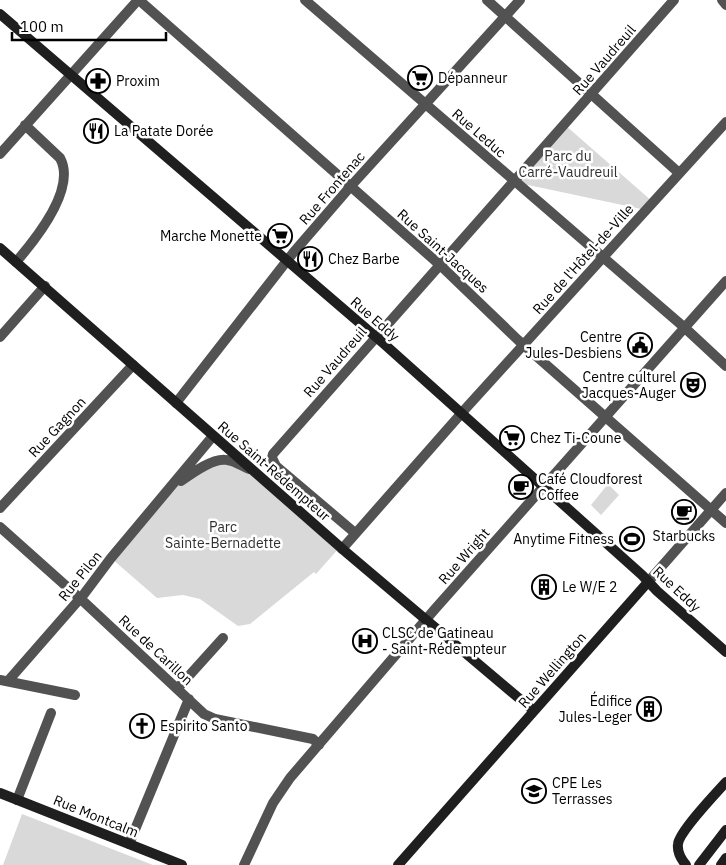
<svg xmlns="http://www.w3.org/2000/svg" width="726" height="865" viewBox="0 0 726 865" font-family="'IBM Plex Sans',sans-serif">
  <rect width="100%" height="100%" fill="#fff"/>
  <path fill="#d9d9d9" d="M 565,125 L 653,202 L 646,210 L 514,182 Z
    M 237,463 L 340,547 L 316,574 L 314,572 L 250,624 L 238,626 L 200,599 L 183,595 L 157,598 L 111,558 L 172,487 L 206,465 Z
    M 608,484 L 619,495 L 601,515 L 591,505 Z
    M 22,814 L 153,865 L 3,865 Z"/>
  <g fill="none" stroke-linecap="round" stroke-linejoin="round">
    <path stroke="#525252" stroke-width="10" d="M 139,0 L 440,265 L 518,340 L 726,523
      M 305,0 L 685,328 L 726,366
      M 487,0 L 679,173
      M 722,0 L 726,5
      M 0,154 L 138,0
      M 16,262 C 35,240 77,189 60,158 L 25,125
      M 0,337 L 45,286
      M 176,403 L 293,253 L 350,187 L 520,0
      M 181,481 C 192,473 214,457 227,460 C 235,461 242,466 249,469
      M 0,508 L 133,365
      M 0,527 L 84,602 L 204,714 L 215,719 L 313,739 L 319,745
      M 355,533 L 276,466 L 272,458 L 273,454 L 674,0
      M 342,549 L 467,407 L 726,122
      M 648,582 L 726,493
      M 0,680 L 75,695
      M 8,681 L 84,594 L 111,558 L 213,436
      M 177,689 L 223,638
      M 17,800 L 51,713
      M 129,844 L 189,699
      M 244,865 L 273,803 L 290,778 L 435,609 L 726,281"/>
    <path stroke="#1f1f1f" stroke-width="10" d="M 0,14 L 383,343 L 642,575 L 657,591 L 726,652
      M 0,248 L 347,553 L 534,711
      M 0,793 L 182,865
      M 398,865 L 648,582
      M 686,865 C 681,859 677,852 678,844 C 679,832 716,793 726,782
      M 699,865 L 726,830
      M 721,865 L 726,858"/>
  </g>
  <defs>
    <symbol id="supermarket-ring" viewBox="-11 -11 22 22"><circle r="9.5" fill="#fff" stroke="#000" stroke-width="1.5"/><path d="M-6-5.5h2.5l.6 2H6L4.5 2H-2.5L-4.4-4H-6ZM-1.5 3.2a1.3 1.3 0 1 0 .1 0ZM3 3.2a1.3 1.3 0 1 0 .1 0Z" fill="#000"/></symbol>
    <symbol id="pharmacy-ring" viewBox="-11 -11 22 22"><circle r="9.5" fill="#fff" stroke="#000" stroke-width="1.5"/><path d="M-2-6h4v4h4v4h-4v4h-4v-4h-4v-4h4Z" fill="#000"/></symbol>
    <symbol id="restaurant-ring" viewBox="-11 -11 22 22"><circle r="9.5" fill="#fff" stroke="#000" stroke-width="1.5"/><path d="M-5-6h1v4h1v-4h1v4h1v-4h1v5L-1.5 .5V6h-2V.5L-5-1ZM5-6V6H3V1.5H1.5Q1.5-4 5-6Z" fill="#000"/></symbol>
    <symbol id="civic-ring" viewBox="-11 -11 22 22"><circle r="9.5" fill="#fff" stroke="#000" stroke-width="1.5"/><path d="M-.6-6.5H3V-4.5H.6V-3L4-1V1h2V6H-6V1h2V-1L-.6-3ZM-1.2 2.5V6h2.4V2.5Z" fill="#000"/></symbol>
    <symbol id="theatre-ring" viewBox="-11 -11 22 22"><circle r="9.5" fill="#fff" stroke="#000" stroke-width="1.5"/><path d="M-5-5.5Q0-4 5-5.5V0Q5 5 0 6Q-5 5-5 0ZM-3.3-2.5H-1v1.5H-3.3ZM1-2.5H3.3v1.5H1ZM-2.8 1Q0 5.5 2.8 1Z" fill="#000"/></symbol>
    <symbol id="cafe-ring" viewBox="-11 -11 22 22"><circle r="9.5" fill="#fff" stroke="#000" stroke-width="1.5"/><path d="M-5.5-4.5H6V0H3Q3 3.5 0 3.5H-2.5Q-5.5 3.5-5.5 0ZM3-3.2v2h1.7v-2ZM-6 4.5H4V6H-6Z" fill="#000"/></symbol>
    <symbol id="stadium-ring" viewBox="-11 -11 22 22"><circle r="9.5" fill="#fff" stroke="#000" stroke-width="1.5"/><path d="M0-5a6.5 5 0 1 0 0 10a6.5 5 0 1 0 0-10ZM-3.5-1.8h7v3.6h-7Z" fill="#000"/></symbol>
    <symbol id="building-ring" viewBox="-11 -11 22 22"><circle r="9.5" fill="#fff" stroke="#000" stroke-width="1.5"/><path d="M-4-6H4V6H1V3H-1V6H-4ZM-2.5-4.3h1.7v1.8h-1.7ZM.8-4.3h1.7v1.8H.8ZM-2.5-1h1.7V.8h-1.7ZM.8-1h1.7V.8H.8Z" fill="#000"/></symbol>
    <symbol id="hospital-ring" viewBox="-11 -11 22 22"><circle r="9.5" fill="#fff" stroke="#000" stroke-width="1.5"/><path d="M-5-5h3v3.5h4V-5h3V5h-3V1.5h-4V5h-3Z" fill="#000"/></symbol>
    <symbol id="church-ring" viewBox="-11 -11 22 22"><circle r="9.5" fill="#fff" stroke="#000" stroke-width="1.5"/><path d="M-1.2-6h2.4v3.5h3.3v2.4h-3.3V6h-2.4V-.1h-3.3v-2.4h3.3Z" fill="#000"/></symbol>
    <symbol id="school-ring" viewBox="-11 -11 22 22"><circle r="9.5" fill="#fff" stroke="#000" stroke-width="1.5"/><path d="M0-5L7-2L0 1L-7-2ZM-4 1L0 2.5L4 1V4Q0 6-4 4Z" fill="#000"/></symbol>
  </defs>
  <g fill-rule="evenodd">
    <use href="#supermarket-ring" x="406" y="64" width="28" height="28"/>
    <use href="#pharmacy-ring" x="84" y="67" width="28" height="28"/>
    <use href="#restaurant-ring" x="82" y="117" width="28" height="28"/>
    <use href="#supermarket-ring" x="266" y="222" width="28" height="28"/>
    <use href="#restaurant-ring" x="296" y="245" width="28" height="28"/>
    <use href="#civic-ring" x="626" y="331" width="28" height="28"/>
    <use href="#theatre-ring" x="679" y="371" width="28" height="28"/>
    <use href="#supermarket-ring" x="498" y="424" width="28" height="28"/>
    <use href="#cafe-ring" x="507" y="473" width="28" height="28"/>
    <use href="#cafe-ring" x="670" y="498" width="28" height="28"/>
    <use href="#stadium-ring" x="618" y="525" width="28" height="28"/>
    <use href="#building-ring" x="530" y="573" width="28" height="28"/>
    <use href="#hospital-ring" x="351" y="627" width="28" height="28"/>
    <use href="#building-ring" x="635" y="695" width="28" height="28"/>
    <use href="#church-ring" x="128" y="712" width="28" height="28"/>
    <use href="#school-ring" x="520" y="777" width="28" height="28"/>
  </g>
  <g text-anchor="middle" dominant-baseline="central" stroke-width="5" stroke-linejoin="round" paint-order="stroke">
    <g font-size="14" fill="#000" stroke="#fff">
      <text transform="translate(604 60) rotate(-49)">Rue Vaudreuil</text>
      <text transform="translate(479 133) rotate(41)">Rue Leduc</text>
      <text transform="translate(332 188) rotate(-49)">Rue Frontenac</text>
      <text transform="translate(443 251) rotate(42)">Rue Saint-Jacques</text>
      <text transform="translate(583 259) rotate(-48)">Rue de l'Hôtel-de-Ville</text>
      <text transform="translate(375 319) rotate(41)">Rue Eddy</text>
      <text transform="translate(335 362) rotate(-49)">Rue Vaudreuil</text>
      <text transform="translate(57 427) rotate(-47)">Rue Gagnon</text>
      <text transform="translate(274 471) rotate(41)">Rue Saint-Rédempteur</text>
      <text transform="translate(464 556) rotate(-49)">Rue Wright</text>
      <text transform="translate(80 576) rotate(-51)">Rue Pilon</text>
      <text transform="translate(677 589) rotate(43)">Rue Eddy</text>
      <text transform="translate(156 650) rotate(43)">Rue de Carillon</text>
      <text transform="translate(552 670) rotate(-49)">Rue Wellington</text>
      <text transform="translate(96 816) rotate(22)">Rue Montcalm</text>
    </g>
    <g font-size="14" fill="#000" stroke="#fff" text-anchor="start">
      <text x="438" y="78">Dépanneur</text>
      <text x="116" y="81">Proxim</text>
      <text x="114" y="131">La Patate Dorée</text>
      <text x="262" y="236" text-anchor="end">Marche Monette</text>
      <text x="328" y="259">Chez Barbe</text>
      <text x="622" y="337" text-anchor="end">Centre<tspan x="622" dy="16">Jules-Desbiens</tspan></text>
      <text x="676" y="377" text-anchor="end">Centre culturel<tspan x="676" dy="16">Jacques-Auger</tspan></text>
      <text x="530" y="438">Chez Ti-Coune</text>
      <text x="538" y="479">Café Cloudforest<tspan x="538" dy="16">Coffee</tspan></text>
      <text x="684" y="536" text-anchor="middle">Starbucks</text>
      <text x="614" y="539" text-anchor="end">Anytime Fitness</text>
      <text x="562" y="587">Le W/E 2</text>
      <text x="382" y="633">CLSC de Gatineau<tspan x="382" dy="16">- Saint-Rédempteur</tspan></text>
      <text x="632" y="701" text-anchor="end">Édifice<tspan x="632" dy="16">Jules-Leger</tspan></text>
      <text x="160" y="726">Espirito Santo</text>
      <text x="552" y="783">CPE Les<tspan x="552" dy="16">Terrasses</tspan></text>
    </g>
    <g font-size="14" fill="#303030" stroke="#fff">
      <text x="568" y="156">Parc du<tspan x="568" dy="16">Carré-Vaudreuil</tspan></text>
      <text x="223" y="527">Parc<tspan x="223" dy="16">Sainte-Bernadette</tspan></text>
    </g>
  </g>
  <path d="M12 32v8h154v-8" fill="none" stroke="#000000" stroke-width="2.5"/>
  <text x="20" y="32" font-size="15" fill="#000000" stroke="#ffffff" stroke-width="4" paint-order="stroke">100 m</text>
</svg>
